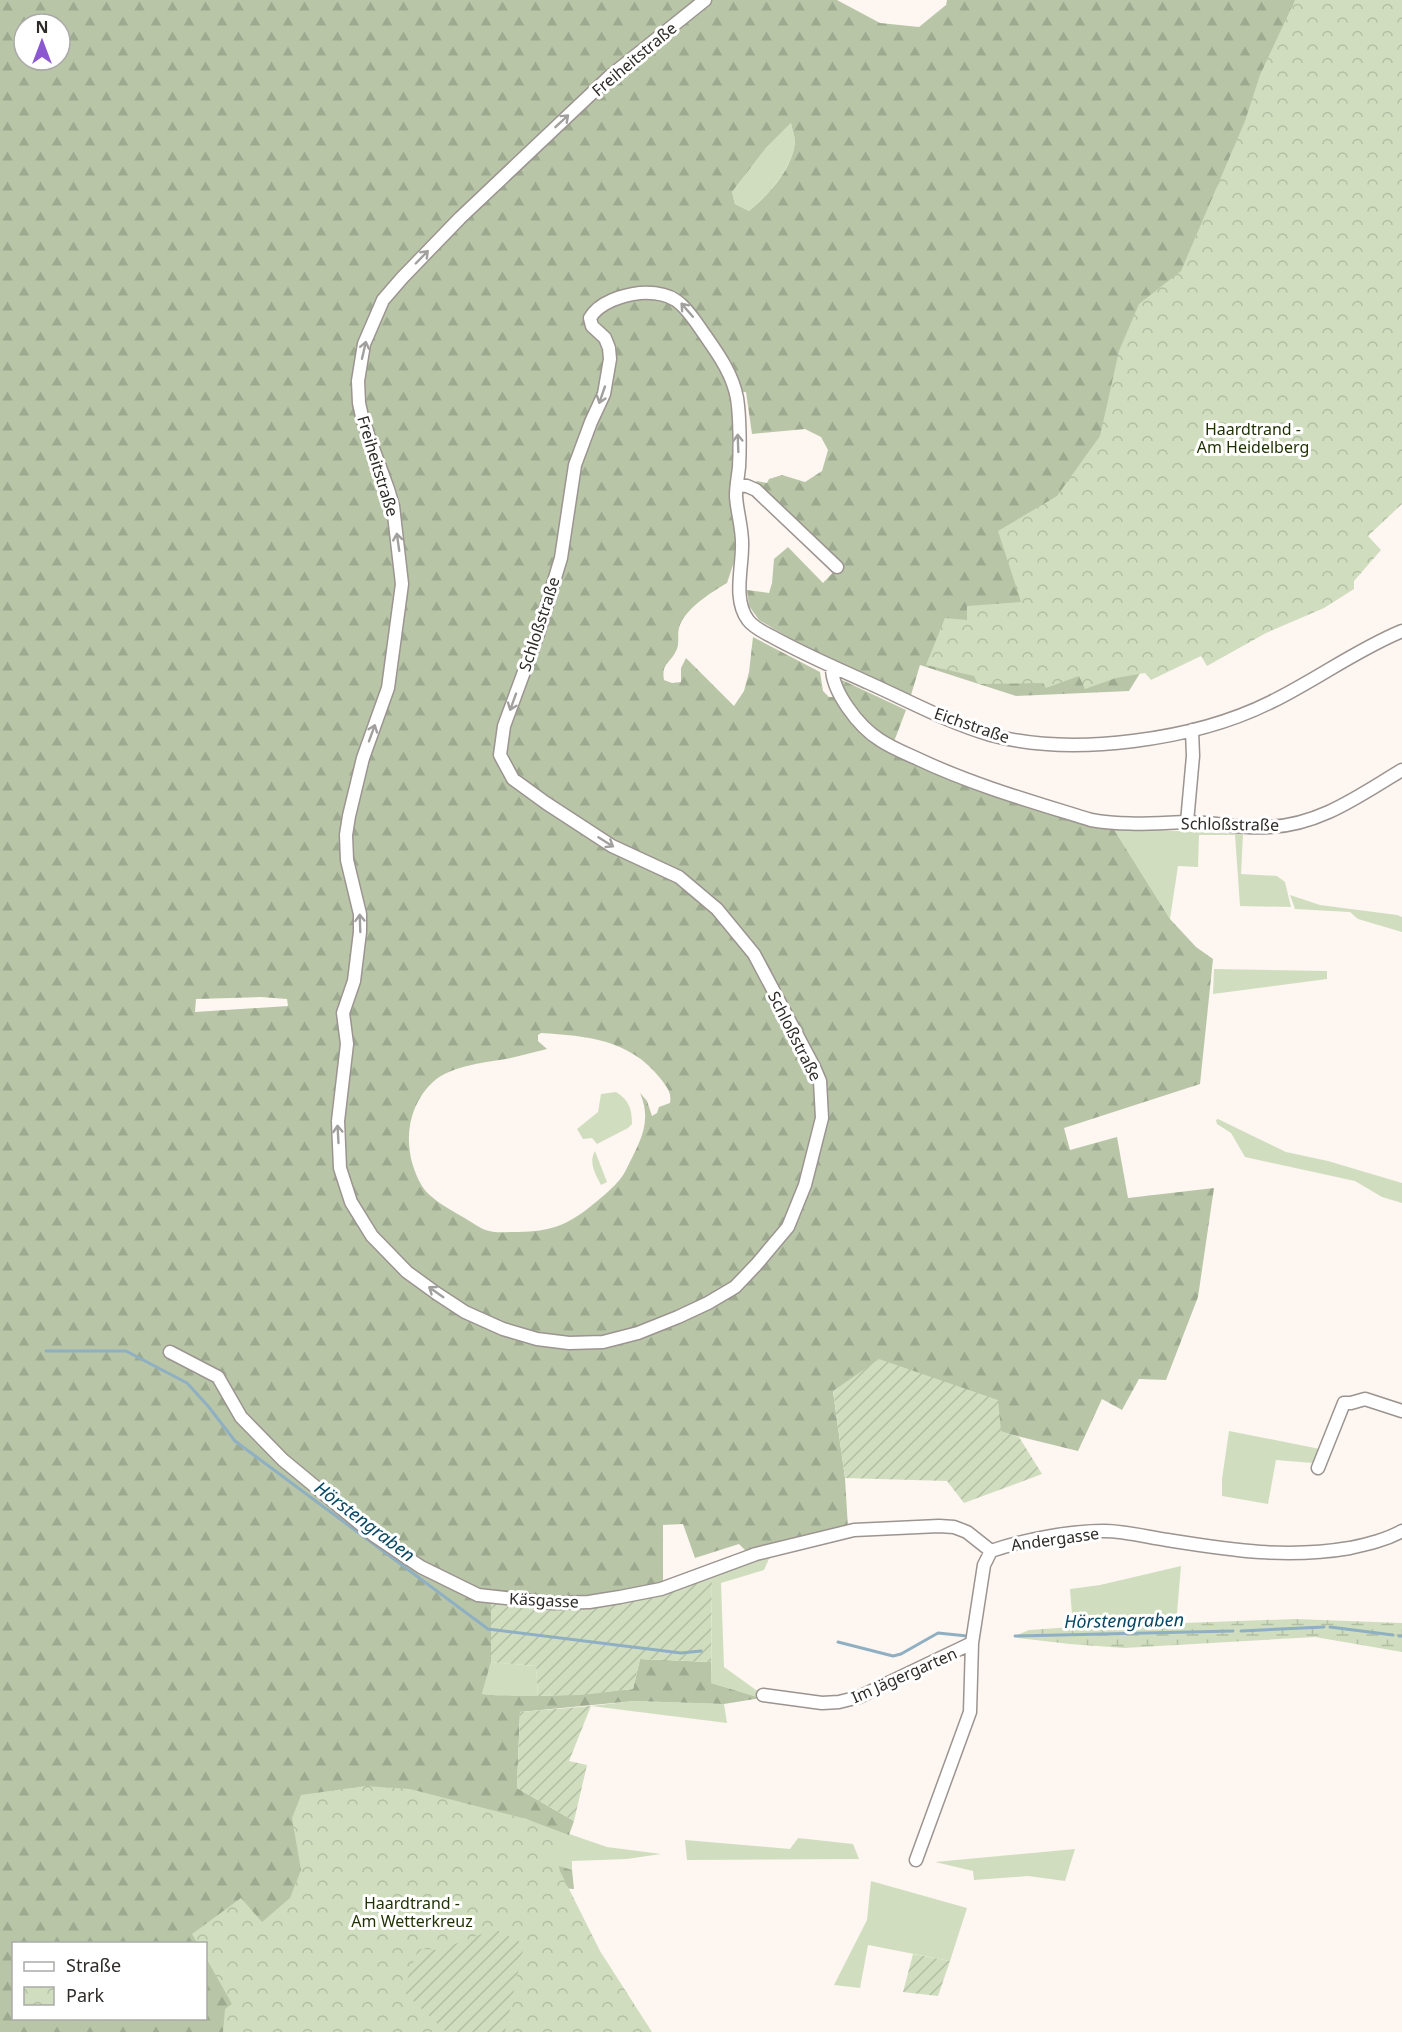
<svg xmlns="http://www.w3.org/2000/svg" width="1402" height="2032" viewBox="0 0 1402 2032" font-family="'Noto Sans',sans-serif">
  <defs>
    <pattern id="forest-firs" width="22" height="20" patternUnits="userSpaceOnUse" patternTransform="scale(1.5)"><rect width="22" height="20" fill="#b8c6a7"/><path d="M5 1l3.5 6h-7zM16 11l3.5 6h-7z" fill="#9eaa90"/></pattern>
    <pattern id="wetland-marsh" width="20" height="14" patternUnits="userSpaceOnUse" patternTransform="scale(1.5)"><rect width="20" height="14" fill="#d0debf"/><path d="M1 5h8M5 5V1M11 12h8M15 12V8" fill="none" stroke="#b3bfa4"/></pattern>
    <pattern id="park-crowns" width="20" height="18" patternUnits="userSpaceOnUse" patternTransform="scale(1.5)"><rect width="20" height="18" fill="#d0debf"/><path d="M2 6a3 3 0 1 1 6 0M12 15a3 3 0 1 1 6 0" fill="none" stroke="#b3bfa4"/></pattern>
    <pattern id="garden-furrows" width="10" height="10" patternUnits="userSpaceOnUse" patternTransform="scale(1.5)"><rect width="10" height="10" fill="#d0debf"/><path d="M-1 1l2-2M0 10L10 0M9 11l2-2" fill="none" stroke="#b3bfa4"/></pattern>
  </defs>
  <rect width="100%" height="100%" fill="#fef6f1"/>
  <path fill="#d0debf" d="M 791,123 C 792,128 795,136 795,141 C 793,168 768,195 749,211 L 735,204 L 732,192 L 766,148 Z
    M 1113,828 L 1243,834 L 1241,874 L 1277,876 L 1285,882 L 1291,907 L 1240,906 L 1235,835 L 1199,835 L 1198,867 L 1178,866 L 1170,919 Z
    M 1290,895 L 1320,905 L 1397,915 L 1402,917 L 1402,932 L 1358,919 L 1350,912 L 1295,909 Z
    M 1214,969 L 1327,971 L 1327,979 L 1213,994 Z
    M 616,1092 C 629,1100 632,1109 632,1124 L 628,1128 L 597,1144 L 592,1138 L 583,1139 L 577,1129 L 598,1112 L 601,1094 Z
    M 1218,1119 L 1286,1152 L 1328,1161 L 1402,1183 L 1402,1203 L 1382,1197 L 1355,1181 L 1245,1157 L 1231,1133 L 1217,1124 L 1216,1120 Z
    M 595,1151 L 607,1182 L 601,1185 C 596,1175 588,1163 595,1151 Z
    M 1229,1431 L 1325,1450 L 1319,1467 L 1313,1463 L 1276,1460 L 1268,1504 L 1222,1496 L 1222,1479 Z
    M 772,1552 L 764,1570 L 721,1583 L 724,1667 L 763,1695 L 761,1698 L 711,1683 L 712,1574 Z
    M 1181,1566 L 1176,1624 L 1073,1627 L 1070,1589 L 1100,1585 Z
    M 491,1662 L 536,1666 L 538,1696 L 516,1697 L 482,1694 Z
    M 634,1701 L 724,1704 L 727,1723 L 591,1706 Z
    M 523,1818 L 607,1847 L 661,1854 L 627,1859 L 572,1861 L 572,1870 L 509,1849 Z
    M 798,1838 L 853,1844 L 859,1859 L 687,1860 L 685,1840 L 790,1849 Z
    M 1075,1849 L 1065,1881 L 1028,1876 L 974,1880 L 973,1871 L 935,1862 Z
    M 871,1881 L 967,1908 L 950,1961 L 868,1945 L 860,1988 L 834,1985 L 867,1920 Z"/>
  <path fill="url(#forest-firs)" fill-rule="evenodd" d="M 0,0 L 837,0 L 880,23 L 919,27 L 946,5 L 947,0 L 1402,0 L 1226,534 L 1129,691 L 1016,696 L 920,665 L 911,695 L 810,650 L 759,620 L 749,606 L 747,590 L 769,593 L 772,583 L 774,559 L 788,547 L 823,583 L 842,563 L 759,489 L 753,485 L 757,481 L 767,483 L 769,479 L 782,475 L 805,482 L 822,471 L 828,450 L 821,437 L 805,429 L 752,434 L 746,392 L 729,393 L 732,415 L 732,499 L 737,553 L 727,583 C 712,592 684,609 679,628 C 677,635 680,644 676,651 C 670,664 661,663 664,680 L 672,683 L 681,682 L 681,668 L 686,658 L 734,706 L 744,691 L 749,672 L 753,637 L 820,672 L 823,691 L 829,697 L 835,697 L 842,680 L 906,710 L 890,752 L 1113,828 L 1170,919 L 1196,947 L 1213,959 L 1200,1084 L 1064,1128 L 1070,1150 L 1117,1137 L 1128,1198 L 1214,1188 L 1198,1297 L 1166,1380 L 1139,1379 L 1122,1410 L 1102,1399 L 1078,1451 L 833,1391 L 845,1478 L 848,1528 L 750,1555 L 739,1544 L 695,1558 L 683,1524 L 663,1525 L 663,1584 L 584,1598 L 491,1601 L 491,1662 L 482,1694 C 533,1699 583,1694 633,1689 L 640,1659 L 711,1662 L 711,1683 L 761,1698 L 724,1704 L 634,1701 L 520,1712 L 517,1788 L 574,1821 L 569,1835 L 523,1818 L 509,1849 L 572,1870 L 574,1889 L 509,1885 L 360,2032 L 0,2032 ZM 24,24 L 60,24 L 60,60 L 24,60 ZM 791,123 C 792,129 795,136 795,142 C 792,170 769,194 749,211 L 735,204 L 732,192 L 766,148 ZM 261,997 L 287,999 L 288,1006 L 195,1012 L 196,999 ZM 541,1033 C 587,1036 629,1039 660,1078 C 666,1086 672,1092 670,1103 L 659,1107 L 657,1113 L 652,1116 L 647,1101 L 640,1093 C 653,1123 639,1143 626,1170 C 619,1184 603,1196 591,1206 C 564,1228 546,1232 512,1232 C 505,1232 496,1233 489,1231 C 480,1229 469,1220 461,1216 C 448,1208 430,1199 422,1186 C 402,1152 404,1108 434,1081 C 452,1065 489,1062 511,1058 C 523,1055 535,1052 547,1049 L 538,1041 L 538,1035 ZM 14,1944 L 206,1944 L 206,2018 L 14,2018 Z"/>
  <path fill="url(#wetland-marsh)" d="M 1295,1619 L 1402,1623 L 1402,1652 L 1315,1637 L 1124,1648 L 1070,1644 L 1018,1638 L 1015,1636 L 1029,1630 L 1073,1627 Z"/>
  <path fill="url(#park-crowns)" d="M 1295,0 L 1402,0 L 1402,504 L 1368,536 L 1381,550 L 1354,581 L 1354,589 L 1324,608 L 1266,633 L 1207,666 L 1201,656 L 1151,680 L 1145,673 L 1116,678 L 1085,689 L 1079,676 L 1046,688 L 1043,683 L 978,684 L 974,676 L 926,665 L 945,618 L 967,620 L 967,606 L 1021,602 L 998,531 L 1057,496 L 1100,436 L 1119,351 L 1139,304 L 1181,271 L 1245,121 L 1260,75 Z
    M 365,1786 L 410,1789 L 527,1819 L 551,1831 L 560,1871 L 600,1951 L 652,2032 L 223,2032 L 225,2009 L 232,2004 L 206,1958 L 206,1944 L 197,1943 L 192,1934 L 241,1898 L 262,1922 L 290,1898 L 301,1870 L 292,1818 L 301,1795 Z"/>
  <path fill="url(#garden-furrows)" d="M 879,1359 L 998,1400 L 1001,1431 L 1019,1437 L 1042,1474 L 964,1503 L 947,1481 L 845,1478 L 833,1391 Z
    M 712,1574 L 711,1662 L 640,1659 L 633,1689 L 582,1695 L 538,1696 L 536,1666 L 491,1662 L 491,1601 L 550,1606 Z
    M 591,1706 L 569,1761 L 587,1765 L 574,1821 L 517,1788 L 520,1712 Z
    M 495,1929 L 524,1944 L 505,2032 L 446,2032 L 403,1991 L 418,1949 L 439,1950 Z
    M 913,1954 L 950,1961 L 938,1996 L 903,1992 Z"/>
  <g fill="none" stroke-linecap="round" stroke-linejoin="round">
    <path stroke="#8fafc3" stroke-width="3" d="M 46,1351 L 126,1351 L 187,1383 L 208,1406 L 235,1441 L 488,1629 L 681,1653 L 701,1651
      M 1330,1627 L 1393,1635
      M 1241,1631 L 1324,1627
      M 1015,1636 L 1233,1631
      M 1399,1636 L 1402,1636
      M 838,1642 L 893,1656 L 901,1654 L 938,1633 L 967,1636"/>
    <defs>
      <path id="minor" d="M 705,0 L 609,77 L 460,218 L 402,278 L 383,300 L 364,344 L 358,381 L 359,403 L 363,421 L 388,489 L 393,506 L 402,584 L 388,688 L 363,758 L 349,816 L 346,835 L 347,860 L 360,914 L 360,932 L 354,981 L 343,1013 L 347,1044 L 338,1121 L 340,1168 L 351,1202 L 372,1236 L 407,1272 L 436,1293 L 465,1312 L 503,1329 L 537,1339 L 569,1343 L 603,1342 L 638,1333 L 678,1317 L 708,1303 L 735,1287 L 756,1265 L 788,1227 L 805,1185 L 822,1118 L 820,1081 L 814,1067 L 754,954 L 717,909 L 679,877 L 612,846 L 546,803 L 513,779 L 500,755 L 504,726 L 538,634 L 561,558 L 575,465 L 591,422 L 604,394 L 610,359 L 609,348 L 605,338 L 592,326 L 590,318 C 599,302 623,295 640,293 C 673,291 683,303 700,328 C 715,350 732,371 737,398 C 740,417 740,449 739,467 C 738,477 736,486 736,496 C 737,513 743,530 742,547 C 742,569 733,600 748,620 C 753,627 763,632 771,636 C 803,654 836,668 869,683 C 909,701 949,723 991,735 C 1073,757 1195,740 1271,702 C 1316,680 1356,650 1402,631
        M 737,485 L 747,486 L 756,490 L 837,567
        M 832,666 C 831,691 859,727 880,740 C 892,748 905,753 918,759 C 973,785 1033,802 1091,820 C 1124,826 1155,823 1187,822 C 1215,822 1241,829 1269,827 C 1320,825 1360,795 1402,770
        M 1187,822 L 1193,756 L 1192,730
        M 170,1352 L 218,1377 L 241,1417 L 283,1460 L 375,1536 L 421,1567 L 478,1595 L 553,1603 L 589,1602 L 620,1597 L 661,1589 L 756,1554 L 854,1530 L 939,1526 L 954,1527 L 967,1532 L 991,1551
        M 1318,1468 L 1344,1403 L 1351,1403 L 1365,1399 L 1402,1411
        M 763,1695 L 822,1703 L 839,1702 L 859,1697 L 972,1643
        M 916,1860 L 970,1712 L 972,1643 L 984,1565 L 991,1551 C 1023,1540 1069,1531 1104,1531 C 1125,1531 1147,1537 1167,1540 C 1231,1550 1285,1559 1350,1548 C 1368,1544 1386,1540 1402,1531"/>
    </defs>
    <use href="#minor" stroke="#9c9490" stroke-width="15"/>
    <use href="#minor" stroke="#fff" stroke-width="12"/>
  </g>
  <defs><path id="oneway-shaft" d="M-6 0H5M1.5-3L5.5 0L1.5 3" fill="none" stroke-width="1.6" stroke-linecap="round" stroke-linejoin="round" transform="scale(1.5)"/></defs>
  <g stroke="#a1a09f">
    <use href="#oneway-shaft" transform="translate(562 121) rotate(-43)"/>
    <use href="#oneway-shaft" transform="translate(422 257) rotate(-46)"/>
    <use href="#oneway-shaft" transform="translate(687 310) rotate(-131)"/>
    <use href="#oneway-shaft" transform="translate(364 350) rotate(-77)"/>
    <use href="#oneway-shaft" transform="translate(602 395) rotate(109)"/>
    <use href="#oneway-shaft" transform="translate(738 443) rotate(-92)"/>
    <use href="#oneway-shaft" transform="translate(398 542) rotate(-98)"/>
    <use href="#oneway-shaft" transform="translate(513 702) rotate(110)"/>
    <use href="#oneway-shaft" transform="translate(372 733) rotate(-70)"/>
    <use href="#oneway-shaft" transform="translate(606 842) rotate(32)"/>
    <use href="#oneway-shaft" transform="translate(360 923) rotate(-92)"/>
    <use href="#oneway-shaft" transform="translate(338 1134) rotate(-93)"/>
    <use href="#oneway-shaft" transform="translate(436 1292) rotate(-145)"/>
  </g>
  <g text-anchor="middle" dominant-baseline="central" stroke-width="6" stroke-linejoin="round" paint-order="stroke">
    <g font-size="16" fill="#2e2b29" stroke="#fff">
      <text transform="translate(634 59) rotate(-40)">Freiheitstraße</text>
      <text transform="translate(378 466) rotate(73)">Freiheitstraße</text>
      <text transform="translate(539 624) rotate(-72)">Schloßstraße</text>
      <text transform="translate(972 725) rotate(19)">Eichstraße</text>
      <text transform="translate(1230 824) rotate(1)">Schloßstraße</text>
      <text transform="translate(795 1036) rotate(63)">Schloßstraße</text>
      <text transform="translate(1055 1539) rotate(-8)">Andergasse</text>
      <text transform="translate(544 1600) rotate(3)">Käsgasse</text>
      <text transform="translate(904 1675) rotate(-24)">Im Jägergarten</text>
    </g>
    <g font-size="16" fill="#1f3100" stroke="#fff">
      <text x="1253" y="429">Haardtrand -<tspan x="1253" dy="18">Am Heidelberg</tspan></text>
      <text x="412" y="1903">Haardtrand -<tspan x="412" dy="18">Am Wetterkreuz</tspan></text>
    </g>
    <g font-size="18" font-style="italic" fill="#094864" stroke="#fff">
      <text transform="translate(365 1521) rotate(37)">Hörstengraben</text>
      <text transform="translate(1124 1620) rotate(-1)">Hörstengraben</text>
    </g>
  </g>
  <rect x="12" y="1942" width="195" height="78" fill="#ffffff" stroke="#abaaa9" stroke-width="1.5"/>
  <rect x="24" y="1962" width="30" height="9" fill="#ffffff" stroke="#abaaa9" stroke-width="1.5"/>
  <text x="66" y="1972" font-size="18" fill="#2e2b29">Straße</text>
  <rect x="24" y="1987" width="30" height="18" fill="url(#park-crowns)" stroke="#abaaa9" stroke-width="1.5"/>
  <text x="66" y="2002" font-size="18" fill="#2e2b29">Park</text>
  <g transform="translate(42 42)"><circle r="28" fill="#ffffff" stroke="#abaaa9" stroke-width="1.5"/>
  <path d="M0-4.5L10 22L0 15L-10 22Z" fill="#8b58d0"/>
  <text y="-9" font-size="16" font-weight="bold" text-anchor="middle" fill="#2e2b29">N</text>
  </g>
</svg>
